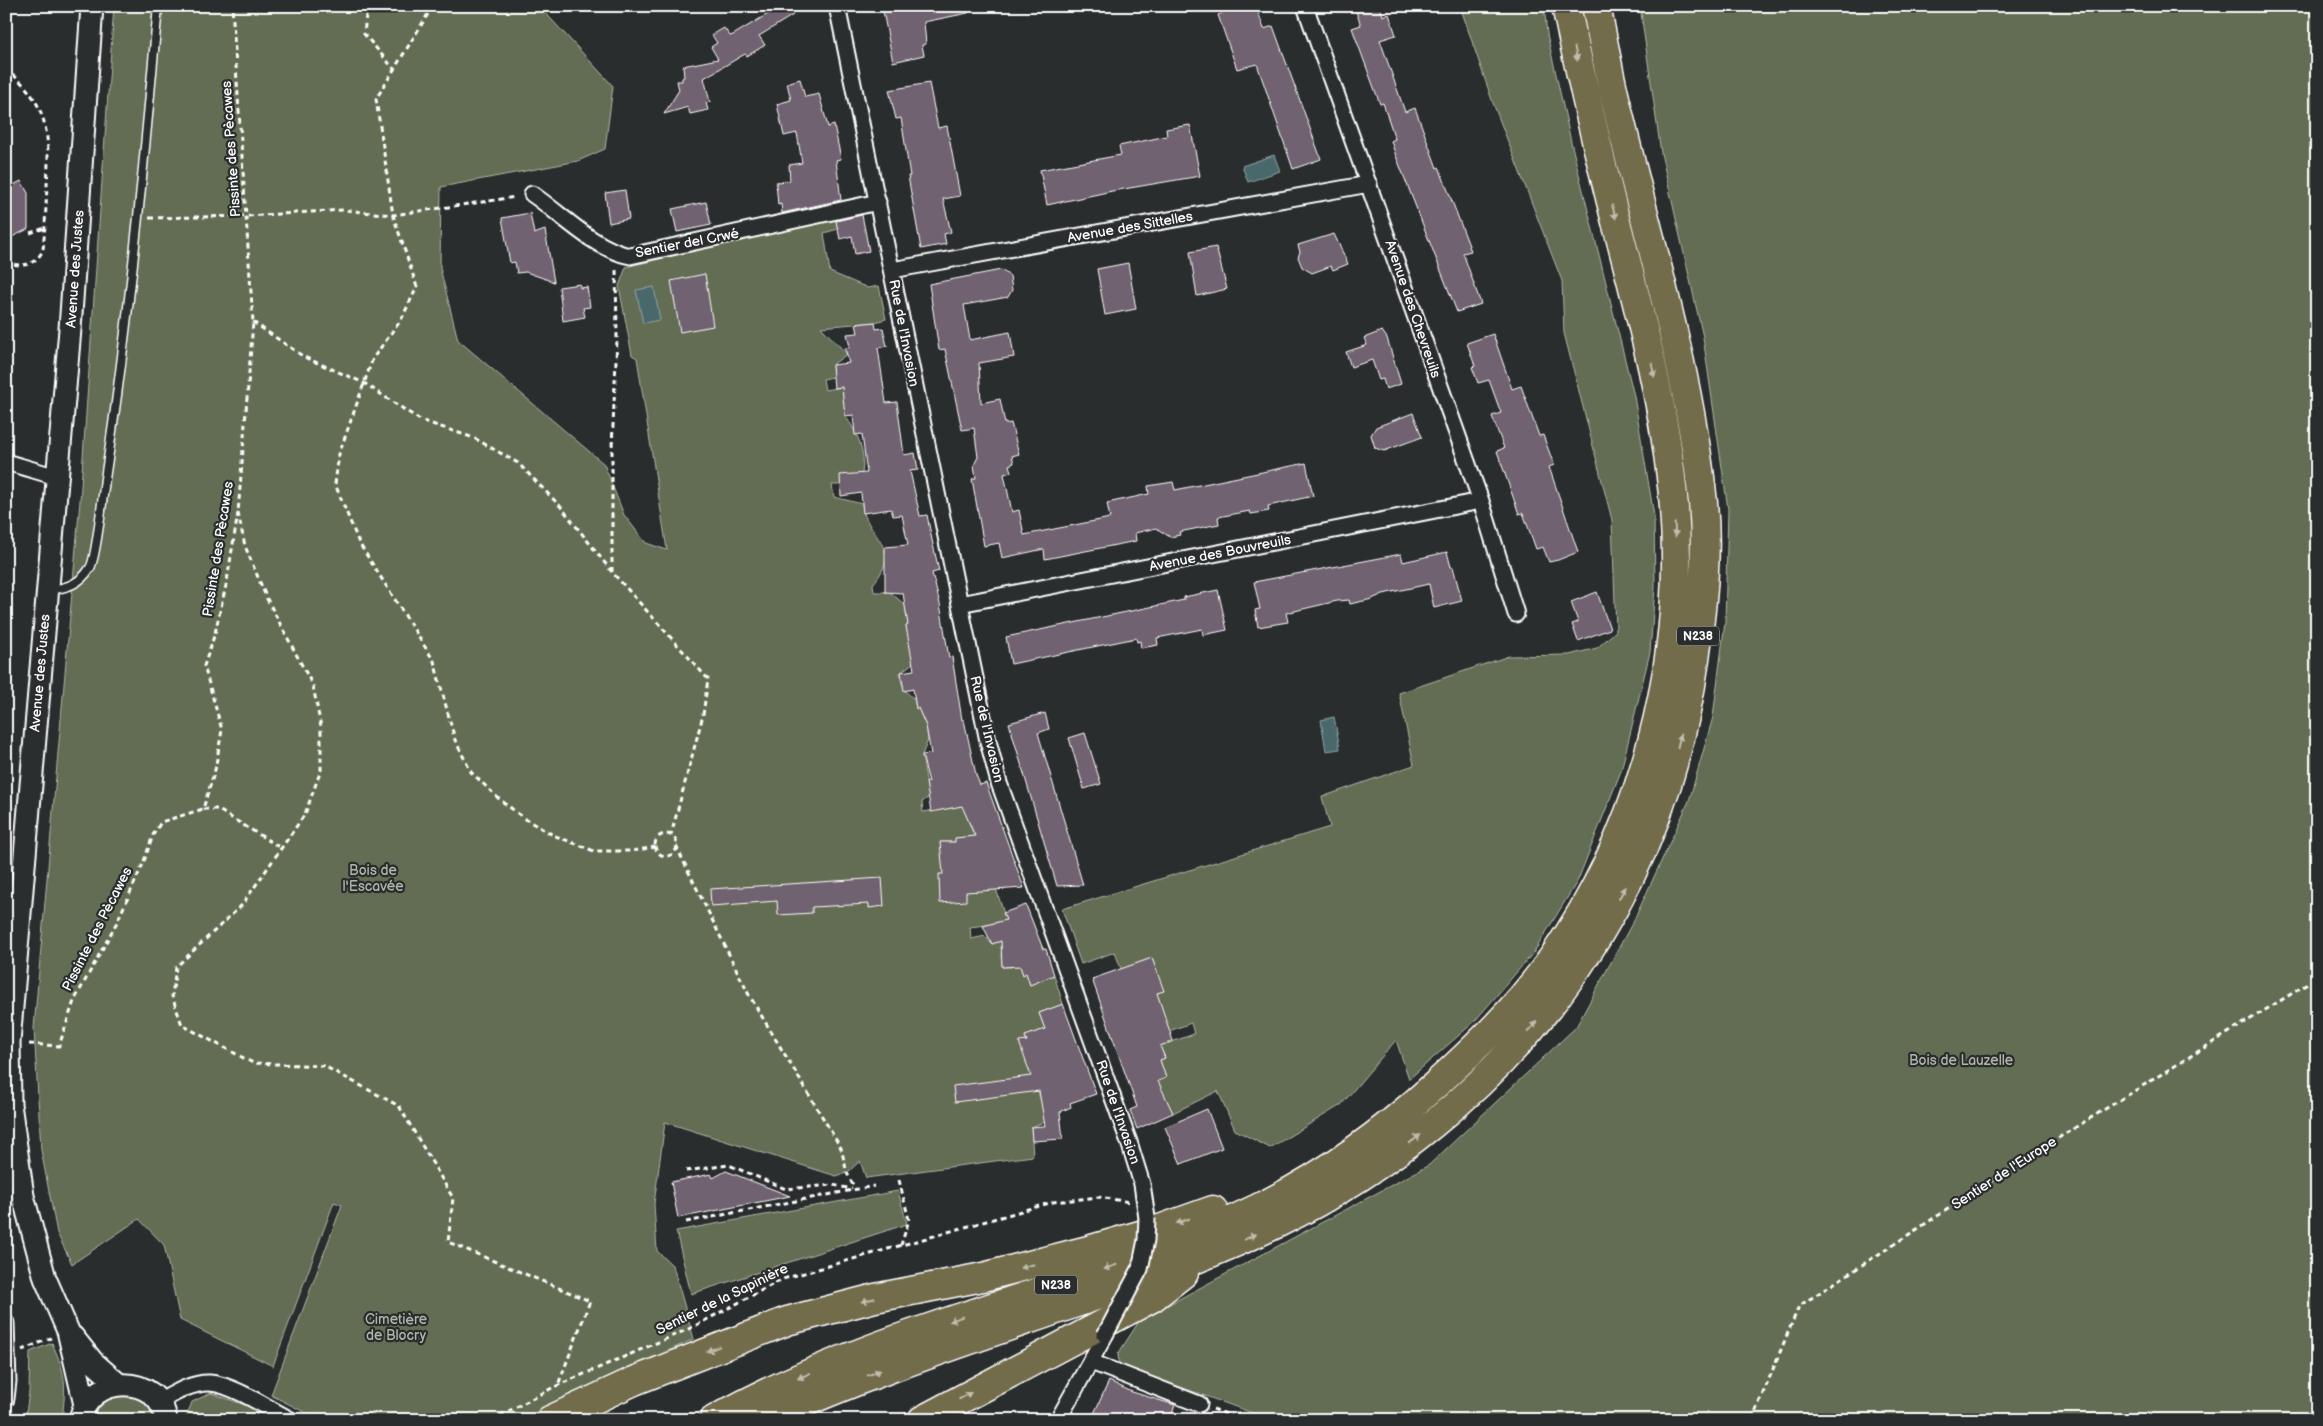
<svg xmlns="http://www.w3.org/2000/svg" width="2323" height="1426" viewBox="0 0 2323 1426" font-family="'Balsamiq Sans',sans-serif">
  <rect width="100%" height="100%" fill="#2a2d2e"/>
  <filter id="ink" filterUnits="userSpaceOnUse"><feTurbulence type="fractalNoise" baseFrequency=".02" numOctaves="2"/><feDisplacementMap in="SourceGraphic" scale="10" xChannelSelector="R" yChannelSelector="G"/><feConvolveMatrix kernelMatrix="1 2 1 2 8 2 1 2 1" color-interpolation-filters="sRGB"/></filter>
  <g filter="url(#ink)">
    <path fill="#646d53" stroke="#b2b6a9" d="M 114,6 L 539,6 L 613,86 L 605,149 L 578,161 L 441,187 L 440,268 L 458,340 L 604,464 L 624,515 L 646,543 L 667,550 L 637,358 L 632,355 L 619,286 L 626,267 L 839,216 L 841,220 L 836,221 L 838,229 L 824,233 L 830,272 L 868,288 L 879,286 L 886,319 L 875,322 L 821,327 L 847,354 L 832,365 L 833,377 L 823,379 L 825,390 L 854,385 L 845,416 C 858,433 866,452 862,473 L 841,485 L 832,485 L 834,497 L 862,504 C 866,538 905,546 873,584 L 874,592 L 890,592 L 905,605 L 908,625 L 906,626 L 914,662 L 900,673 C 901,685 904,691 914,699 L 916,708 L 918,708 L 926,726 L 928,740 L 922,755 L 929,797 L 922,802 L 923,812 L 969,805 L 965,812 L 974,836 L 956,838 L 955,842 L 941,842 L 990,870 L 1006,920 L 986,925 L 970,927 L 971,939 L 985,936 L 992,944 L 1000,941 L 1019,953 L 1001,953 L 1002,967 L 1011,967 L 1019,962 L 1023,974 L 1026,973 L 1030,985 L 1054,975 L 1063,1004 L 1039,1013 L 1045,1029 L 1025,1037 L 1041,1102 L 1057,1118 L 1031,1127 L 1033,1156 L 866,1178 L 860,1161 L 847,1173 L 836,1176 L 665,1122 L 654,1204 L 657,1251 L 673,1266 L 694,1339 L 561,1399 L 525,1420 L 320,1420 L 271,1395 L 342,1205 L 334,1202 L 273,1366 L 180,1320 L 164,1245 L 139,1219 L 72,1264 L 57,1233 L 41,1150 L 34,1028 L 80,501 Z
      M 1460,6 L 1544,6 L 1547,34 L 1572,146 L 1634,396 L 1654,516 L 1655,587 L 1650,652 L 1621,771 L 1578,880 L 1534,952 L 1474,1022 L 1409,1079 L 1396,1040 L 1341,1105 L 1270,1148 L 1235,1130 L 1218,1091 L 1173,1113 L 1154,1082 L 1166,1078 L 1160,1060 L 1165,1058 L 1160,1046 L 1194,1034 L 1191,1023 L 1161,1034 L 1157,993 L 1163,991 L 1152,958 L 1121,969 L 1115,952 L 1081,964 L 1062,909 L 1330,827 L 1322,797 L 1414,765 L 1399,693 L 1509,656 L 1569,655 L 1597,648 L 1616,631 L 1612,520 L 1564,333 L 1562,281 L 1493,103 Z
      M 1640,6 L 2317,6 L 2317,1420 L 1272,1420 L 1119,1365 L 1118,1354 L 1140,1320 L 1429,1165 L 1576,1027 L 1636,916 L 1689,801 L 1713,717 L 1725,622 L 1728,509 L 1703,337 L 1661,153 Z
      M 898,1191 L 907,1224 L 691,1294 L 676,1231 Z
      M 52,1343 C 67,1376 66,1384 62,1420 L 25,1420 L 29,1392 L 30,1352 Z
      M 128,1393 L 148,1403 L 157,1420 L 90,1420 C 95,1399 111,1396 128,1393 Z
      M 211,1393 L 262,1411 L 258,1420 L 185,1420 L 192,1402 Z"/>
    <path fill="#49676c" stroke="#92a4a7" d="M 1274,155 L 1280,171 L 1248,182 L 1242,166 Z
      M 654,287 L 660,320 L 643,323 L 636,290 Z
      M 1334,717 L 1340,749 L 1326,751 L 1321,720 Z"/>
    <path fill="#6f626f" stroke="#fff" d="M 781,6 L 787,6 L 793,15 L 759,36 L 765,45 L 747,56 L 745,54 L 704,78 L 710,102 L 706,103 L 708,110 L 690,114 L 688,107 L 664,114 L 679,90 L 677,81 L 682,81 L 682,78 L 684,77 L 683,66 L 718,59 L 711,47 L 717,43 L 712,35 L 724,28 L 730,36 L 733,35 Z
      M 882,6 L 968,6 L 968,13 L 924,22 L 926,44 L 922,45 L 924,55 L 893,62 Z
      M 1225,6 L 1256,6 L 1264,29 L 1273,26 L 1321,159 L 1293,169 L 1257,64 L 1237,69 L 1218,15 L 1226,11 Z
      M 1354,6 L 1380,6 L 1383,16 L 1389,14 L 1396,35 L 1380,40 L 1405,112 L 1415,108 L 1437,168 L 1439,167 L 1471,251 L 1463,253 L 1481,304 L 1457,312 L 1396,156 L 1391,141 L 1395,139 L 1383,103 L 1380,104 L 1352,28 L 1361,25 Z
      M 800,79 L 805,97 L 819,94 L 828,127 L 834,125 L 841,159 L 836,160 L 841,200 L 782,213 L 781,204 L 778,205 L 776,182 L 790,181 L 789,165 L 802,163 L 797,133 L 784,136 L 777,104 L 791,100 L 787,83 Z
      M 929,83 L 938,128 L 947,126 L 960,196 L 943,199 L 951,232 L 944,234 L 946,244 L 921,249 L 908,176 L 910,176 L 901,118 L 896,119 L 889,90 Z
      M 1190,125 L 1200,176 L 1112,191 L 1047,205 L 1040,170 L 1121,155 L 1119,146 L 1167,136 L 1166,129 Z
      M 21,181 L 28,193 L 28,229 L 6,240 L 6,189 Z
      M 625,190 L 629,219 L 609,223 L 605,193 Z
      M 706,202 L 711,225 L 677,232 L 672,209 Z
      M 530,213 L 534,234 L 545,230 L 554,282 L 526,272 L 517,273 L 515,262 L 510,263 L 502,218 Z
      M 862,215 L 869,251 L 855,254 L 852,236 L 840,239 L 836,221 Z
      M 1334,234 L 1348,264 L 1333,270 L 1331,266 L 1312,273 L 1302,267 L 1298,257 L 1300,252 L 1298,245 Z
      M 1216,247 L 1227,289 L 1197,296 L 1190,252 Z
      M 1128,263 L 1136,309 L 1105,315 L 1097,269 Z
      M 1001,270 L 1010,276 L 1012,290 L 1008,297 L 964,305 L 970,340 L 1010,332 L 1014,357 L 979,363 L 981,403 L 1000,399 L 1005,424 L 1011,423 L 1019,454 L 1012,456 L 1014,463 L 1009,465 L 1011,472 L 1004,474 L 1012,512 L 1019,510 L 1024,535 L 1110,518 L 1107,503 L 1149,494 L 1148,486 L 1173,482 L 1175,490 L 1306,463 L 1313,496 L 1268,506 L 1269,511 L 1251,514 L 1250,511 L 1218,517 L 1219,524 L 1179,532 L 1180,535 L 1170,537 L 1156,528 L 1135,533 L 1136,541 L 1045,559 L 1044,549 L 1002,558 L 999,543 L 984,546 L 972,479 L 976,478 L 974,465 L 978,457 L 974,428 L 962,430 L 945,349 L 939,350 L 929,284 Z
      M 705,274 L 713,326 L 680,332 L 671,281 Z
      M 580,284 L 580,288 L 587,287 L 590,307 L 583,308 L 585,317 L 563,321 L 559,287 Z
      M 875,322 L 876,329 L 883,328 L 887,346 L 878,348 L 886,403 L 897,402 L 904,455 L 915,453 L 918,470 L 910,471 L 920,516 L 927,515 L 932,540 L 939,571 L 932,573 L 940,604 L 949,658 L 952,657 L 962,720 L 964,720 L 976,775 L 980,785 L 986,783 L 1024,888 L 966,892 L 966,901 L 940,903 L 939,874 L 943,874 L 940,842 L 955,842 L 955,838 L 975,836 L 962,806 L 931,812 L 926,782 L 929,782 L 922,755 L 931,754 L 926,726 L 918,708 L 916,709 L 913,689 L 904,691 L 901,672 L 914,670 L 906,626 L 908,625 L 903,593 L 885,592 L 885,547 L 908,545 L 902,515 L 893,516 L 891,509 L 863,513 L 861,493 L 841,496 L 840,475 L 867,473 L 862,434 L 855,435 L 853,415 L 845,416 L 842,387 L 834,388 L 832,365 L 849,363 L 845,348 L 850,347 L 847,334 L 858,333 L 856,324 Z
      M 1382,331 L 1387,338 L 1401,384 L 1386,389 L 1383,379 L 1379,380 L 1372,360 L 1351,367 L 1346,352 L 1367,345 L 1364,338 Z
      M 1493,334 L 1512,389 L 1521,386 L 1539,436 L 1543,435 L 1554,465 L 1549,467 L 1578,552 L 1558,560 L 1549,562 L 1543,547 L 1536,549 L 1523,513 L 1519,514 L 1497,451 L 1504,448 L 1492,416 L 1501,413 L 1489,380 L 1478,383 L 1472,367 L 1475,366 L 1467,343 Z
      M 1413,413 L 1422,437 L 1384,451 L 1375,448 L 1371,435 L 1376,427 Z
      M 1447,552 L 1451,567 L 1453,567 L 1462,601 L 1434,608 L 1429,584 L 1383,594 L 1372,599 L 1350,604 L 1349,600 L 1337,601 L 1286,613 L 1288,622 L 1258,627 L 1255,610 L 1260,609 L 1254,582 L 1401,554 L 1403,562 Z
      M 1218,590 L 1227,630 L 1203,635 L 1202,629 L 1157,638 L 1158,645 L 1141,648 L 1140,641 L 1137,642 L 1136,638 L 1011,664 L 1006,637 L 1184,600 L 1184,597 Z
      M 1597,592 L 1610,629 L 1578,641 L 1572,624 L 1578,622 L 1571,602 Z
      M 1045,713 L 1049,729 L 1038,733 L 1083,885 L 1057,886 L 1009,723 Z
      M 1085,733 L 1101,784 L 1084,789 L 1069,738 Z
      M 882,878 L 884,906 L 869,908 L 869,904 L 812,907 L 812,913 L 778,915 L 777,901 L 711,906 L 710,889 Z
      M 1026,905 L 1043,949 L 1046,949 L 1054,975 L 1030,985 L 1026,973 L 1023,975 L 1020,966 L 1002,967 L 1001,941 L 992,944 L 983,926 L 1006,920 L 1003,913 Z
      M 1152,958 L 1164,991 L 1157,993 L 1173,1041 L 1160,1046 L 1165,1058 L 1160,1060 L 1166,1078 L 1158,1081 L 1173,1113 L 1137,1129 L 1130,1110 L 1137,1107 L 1092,979 Z
      M 1063,1004 L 1096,1094 L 1070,1103 L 1071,1107 L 1060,1112 L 1063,1139 L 1032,1141 L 1031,1127 L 1045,1126 L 1039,1091 L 955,1102 L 953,1086 L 1031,1076 L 1019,1042 L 1027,1041 L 1025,1036 L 1045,1029 L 1039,1013 Z
      M 1207,1109 L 1222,1148 L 1181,1164 L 1165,1127 Z
      M 726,1171 L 790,1196 L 678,1218 L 671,1182 L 711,1174 L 713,1178 Z
      M 1109,1381 L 1132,1392 L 1175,1405 L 1170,1420 L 1091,1420 Z"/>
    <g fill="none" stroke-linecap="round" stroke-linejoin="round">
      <defs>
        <path id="lane" d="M 49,590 C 67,588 80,584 90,568 C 96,560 103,494 105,479 C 129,322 144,164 158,6"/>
        <path id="street" d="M 837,6 L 988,741 L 999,783 L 1129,1142 L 1142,1184 L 1147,1218
          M 1305,6 L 1481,501 L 1516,614
          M 532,194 C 563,215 594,249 630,256 L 878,202
          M 892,270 L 1369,184
          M 6,462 L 57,477
          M 960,604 L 1481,501
          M 6,1323 L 8,1381 L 6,1399
          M 1091,1362 L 1199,1404
          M 159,1402 C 173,1394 192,1382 210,1383 C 234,1385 269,1409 291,1420
          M 1058,1420 L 1105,1335"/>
        <path id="secondary" d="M 73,1337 L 93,1362 L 118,1384
          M 85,1405 L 68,1331 L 45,1278 L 23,1196 L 10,1104 L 9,1042 L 70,329 L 92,6
          M 80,1420 C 89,1373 160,1373 166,1420"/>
        <path id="highway" d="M 550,1420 L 634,1381 L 787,1321 L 875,1298 L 983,1277 L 1092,1249 L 1154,1231 L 1213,1210
          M 714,1420 C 855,1341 1015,1304 1166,1249 C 1196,1238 1226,1223 1256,1209 C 1321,1178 1380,1135 1434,1086 C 1477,1047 1520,1005 1554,956 C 1643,827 1686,663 1674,507 C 1666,409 1640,313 1615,218 C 1597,147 1581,77 1566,6
          M 765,1420 C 878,1368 996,1332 1113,1290 C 1168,1270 1223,1250 1276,1224 C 1503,1113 1661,912 1695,659 C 1702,608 1708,555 1703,503 C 1689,366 1647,235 1616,102 C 1608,70 1603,38 1596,6
          M 922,1420 L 1152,1298 L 1184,1273"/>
      </defs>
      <use href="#lane" stroke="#fff" stroke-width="11"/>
      <use href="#street" stroke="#fff" stroke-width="19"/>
      <use href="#secondary" stroke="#fff" stroke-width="25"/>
      <use href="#highway" stroke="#fff" stroke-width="31"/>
      <path stroke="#fff" stroke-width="3" stroke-dasharray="5 4" stroke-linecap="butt" d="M 367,6 L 364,34 L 394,69
        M 430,6 L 431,9 L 376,99 L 393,215 L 417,287 L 401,320 L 373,358 L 339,454 L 335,484 L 359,543 L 434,661 L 455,740 L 471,772 L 498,798 L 525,819 L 553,835 L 594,851 L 632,851 L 655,847
        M 6,69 C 49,102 50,136 47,185 C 46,207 45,229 43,250 C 36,265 21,269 6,261
        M 149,218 L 247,216 L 343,210 L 393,215 L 516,197
        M 30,233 L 45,228
        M 253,322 L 304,357 L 364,383 L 420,420 L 474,438 L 518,463 L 561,507 L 612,572 L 708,679 L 703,715 L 671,835
        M 238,513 L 245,546 L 267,599 L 313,686 L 321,727 L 321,770 L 305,814 L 242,905 L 176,967 L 172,996 L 182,1025 L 253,1063 L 324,1066 L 399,1106 L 453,1198 L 448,1242 L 590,1301 L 558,1385
        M 612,572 L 612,447 L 617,339 L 616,268
        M 203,809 L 217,809 L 281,848
        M655 845a11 11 0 1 1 22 0a11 11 0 1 1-22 0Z
        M 676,846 L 749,995 L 841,1148 L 847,1173 L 855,1189
        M 29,1044 L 59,1046 L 74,1001 L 117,922 L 143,864 L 153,835 L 161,822 L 203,809 L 215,770 L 222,730 L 204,666 L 215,633 L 227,581 L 238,513 L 253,322 L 232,6
        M 686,1171 L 729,1165 L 786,1189 L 833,1185 L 852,1189
        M 899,1180 L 909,1220 L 901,1245
        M 686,1222 L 874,1186
        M 22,1350 L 51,1338
        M 1213,1409 L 1242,1420
        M 492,1420 L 554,1387 L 691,1328 L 783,1279 L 1053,1202 L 1099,1197 L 1130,1202
        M 1752,1420 L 1799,1306 L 2034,1153 L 2317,978"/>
      <use href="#lane" stroke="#2a2d2e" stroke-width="8"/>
      <use href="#street" stroke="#2a2d2e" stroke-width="15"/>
      <use href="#secondary" stroke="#2a2d2e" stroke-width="21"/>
      <use href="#highway" stroke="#736c4b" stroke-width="28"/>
      <defs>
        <path id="street-bridge" d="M 1105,1335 L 1140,1269 L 1146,1240 L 1147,1218"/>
      </defs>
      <use href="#street-bridge" stroke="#fff" stroke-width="19" stroke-linecap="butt"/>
      <use href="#street-bridge" stroke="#2a2d2e" stroke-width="15"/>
    </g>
    <defs><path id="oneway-solid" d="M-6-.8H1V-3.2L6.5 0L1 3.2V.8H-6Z" transform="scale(1.25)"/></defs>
    <g fill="#c0bdae">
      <use href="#oneway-solid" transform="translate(1576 54) rotate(78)"/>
      <use href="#oneway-solid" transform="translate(1614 212) rotate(75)"/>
      <use href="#oneway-solid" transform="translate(1653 370) rotate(79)"/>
      <use href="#oneway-solid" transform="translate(1675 530) rotate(88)"/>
      <use href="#oneway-solid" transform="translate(1679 741) rotate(-77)"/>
      <use href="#oneway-solid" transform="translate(1622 893) rotate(-64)"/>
      <use href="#oneway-solid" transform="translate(1532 1027) rotate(-49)"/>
      <use href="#oneway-solid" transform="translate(1415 1139) rotate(-38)"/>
      <use href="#oneway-solid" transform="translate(1183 1221) rotate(160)"/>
      <use href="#oneway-solid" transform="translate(1250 1237) rotate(-24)"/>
      <use href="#oneway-solid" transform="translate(1027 1266) rotate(166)"/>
      <use href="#oneway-solid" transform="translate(1110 1267) rotate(162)"/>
      <use href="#oneway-solid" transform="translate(868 1300) rotate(166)"/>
      <use href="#oneway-solid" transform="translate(956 1319) rotate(160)"/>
      <use href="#oneway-solid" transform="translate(713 1349) rotate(158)"/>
      <use href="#oneway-solid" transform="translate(874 1373) rotate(-21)"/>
      <use href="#oneway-solid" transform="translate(804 1376) rotate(156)"/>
      <use href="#oneway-solid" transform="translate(965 1396) rotate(-29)"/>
    </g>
  </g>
  <g text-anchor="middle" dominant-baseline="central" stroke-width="4.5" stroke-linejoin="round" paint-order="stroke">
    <g fill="#2a2d2e" stroke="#bfc0c0" stroke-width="1">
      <rect x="1677" y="626.5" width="42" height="19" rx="4"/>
      <rect x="1035" y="1275.5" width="42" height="19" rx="4"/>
    </g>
    <g font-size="12" font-weight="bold" fill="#fff">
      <text x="1698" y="636">N238</text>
      <text x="1056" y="1285">N238</text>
    </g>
    <g font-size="14" fill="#fff" stroke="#2a2d2e">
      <text transform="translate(231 149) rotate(-94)">Pissinte des Pècawes</text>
      <text transform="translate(1130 227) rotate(-10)">Avenue des Sittelles</text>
      <text transform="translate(687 243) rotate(-11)">Sentier del Crwé</text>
      <text transform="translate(75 269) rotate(-86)">Avenue des Justes</text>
      <text transform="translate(1413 309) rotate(71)">Avenue des Chevreuils</text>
      <text transform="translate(904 333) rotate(79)">Rue de l'Invasion</text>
      <text transform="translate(218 549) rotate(-81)">Pissinte des Pècawes</text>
      <text transform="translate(1220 553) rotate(-11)">Avenue des Bouvreuils</text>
      <text transform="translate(40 673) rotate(-85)">Avenue des Justes</text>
      <text transform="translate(987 729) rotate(77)">Rue de l'Invasion</text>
      <text transform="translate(97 929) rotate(-63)">Pissinte des Pècawes</text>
      <text transform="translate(1118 1112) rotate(71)">Rue de l'Invasion</text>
      <text transform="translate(2004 1173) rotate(-33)">Sentier de l'Europe</text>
      <text transform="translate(722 1299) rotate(-26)">Sentier de la Sapinière</text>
    </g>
    <g font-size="14" fill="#b2b6a9" stroke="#2a2d2e">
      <text x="373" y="870">Bois de<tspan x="373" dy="16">l'Escavée</tspan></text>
      <text x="1961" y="1060">Bois de Lauzelle</text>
      <text x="396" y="1319">Cimetière<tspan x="396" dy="16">de Blocry</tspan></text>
    </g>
  </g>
  <rect width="2323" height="1426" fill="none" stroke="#2a2d2e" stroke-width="25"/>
  <rect x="12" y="12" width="2298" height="1401" fill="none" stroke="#fff" stroke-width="2" filter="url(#ink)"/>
</svg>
